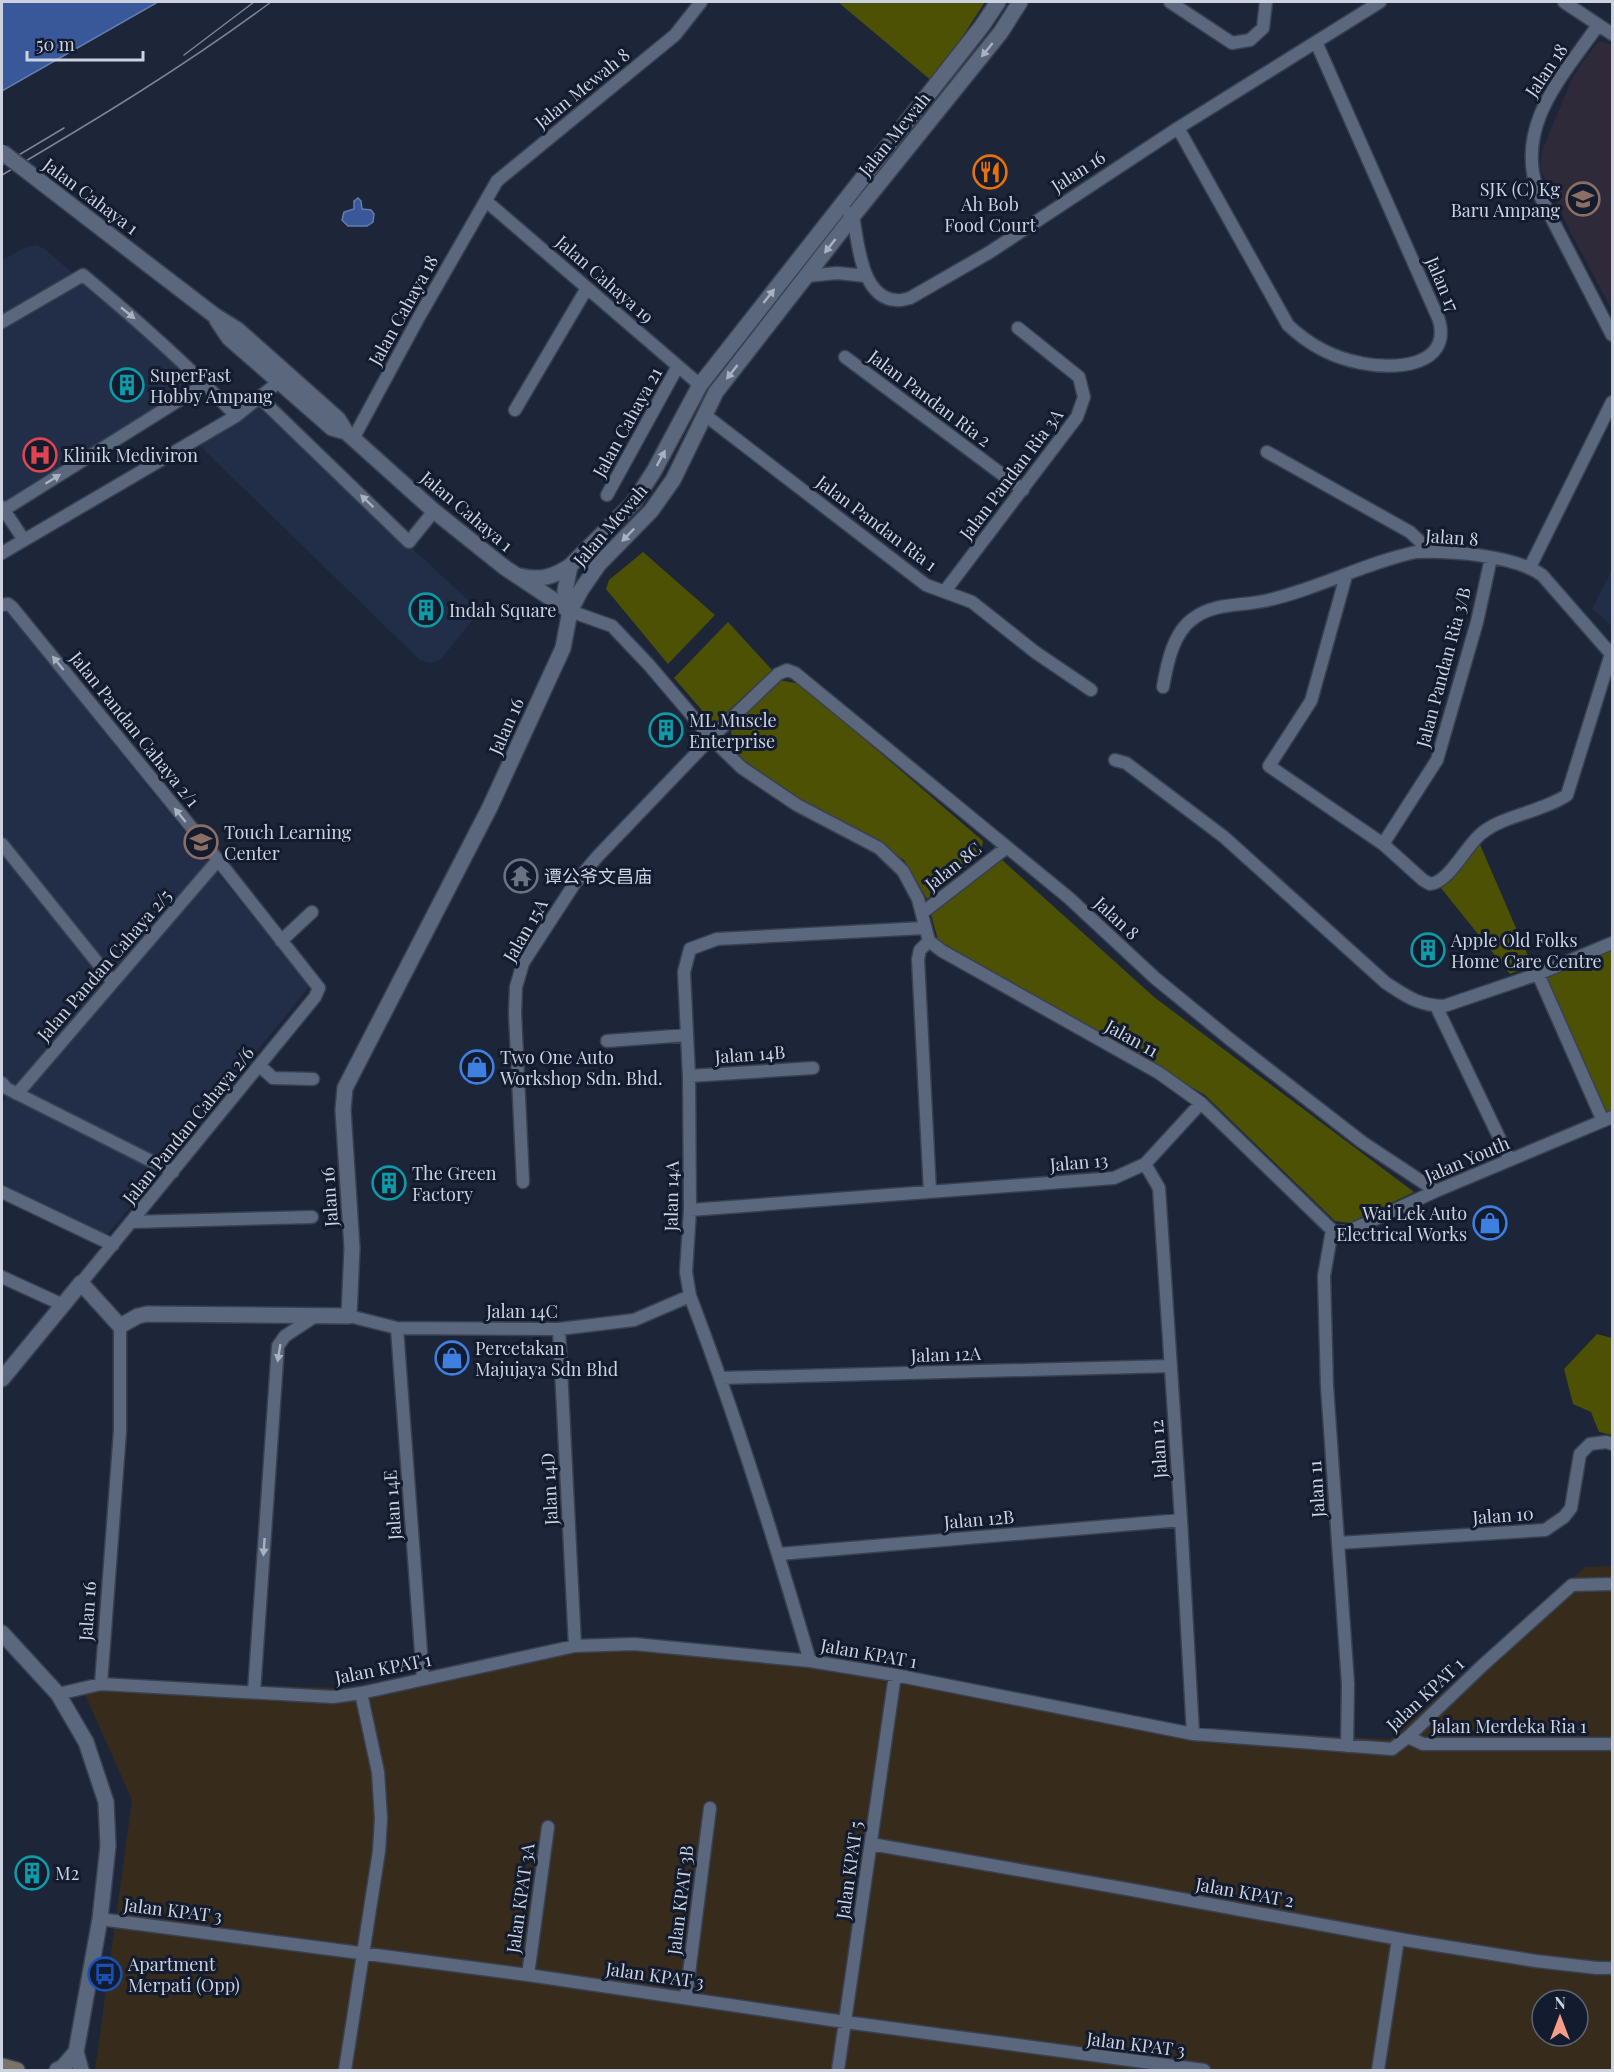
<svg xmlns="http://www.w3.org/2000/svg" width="1614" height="2072" viewBox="0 0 1614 2072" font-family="'Playfair Display','Noto Sans SC',serif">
  <rect width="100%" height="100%" fill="#1c2638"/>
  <path fill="#222e47" d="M 36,245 L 45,249 L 196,382 L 2,502 L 2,260 L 24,248 Z
    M 257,406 L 480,611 L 441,659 L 431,663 L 420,660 L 197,443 Z
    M 1612,570 L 1612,626 L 1592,609 Z
    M 5,609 L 309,987 L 107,1235 L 2,1186 L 2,1106 L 11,1085 L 2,1073 L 2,611 Z"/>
  <path fill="#372b1c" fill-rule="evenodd" d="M 1612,1566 L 1612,2070 L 95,2070 L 132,1800 L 79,1681 L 358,1688 L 615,1636 L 794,1654 L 1187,1728 L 1390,1739 L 1585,1567 ZM 1542,2000 L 1578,2000 L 1578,2036 L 1542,2036 Z"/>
  <path fill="#2f2a3a" d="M 1598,42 L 1605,42 L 1612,46 L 1612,310 L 1569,229 L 1540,168 L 1542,151 L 1571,81 L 1582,63 Z"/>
  <path fill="#4d5103" d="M 838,2 L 985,2 L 933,82 Z
    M 643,552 L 715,615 L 668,664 L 606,589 L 609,580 Z
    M 728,622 L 772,670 L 714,724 L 674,678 Z
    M 779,680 L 800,684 L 983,841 L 981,854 L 927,899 L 904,860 L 788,792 L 740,757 L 732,740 L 731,729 Z
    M 1478,840 L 1532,965 L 1510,974 L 1441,888 Z
    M 1001,859 L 1154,997 L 1414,1192 L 1350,1223 L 1335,1221 L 1205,1095 L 938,940 L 931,914 Z
    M 1612,951 L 1612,1112 L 1606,1115 L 1545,975 Z
    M 1597,1334 L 1612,1338 L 1612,1435 L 1599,1432 L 1591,1412 L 1573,1404 L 1564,1369 Z"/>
  <path fill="#38589a" stroke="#647daf" stroke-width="1.5" d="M 2,2 L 158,2 L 2,91 Z
    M 358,198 L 361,201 L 362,209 L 371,210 L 374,214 L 373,222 L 367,226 L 348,226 L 342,220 L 344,212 L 354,209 L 354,201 Z"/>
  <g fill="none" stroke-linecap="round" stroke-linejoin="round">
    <defs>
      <path id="minor" d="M 1170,2 L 1232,43 L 1250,40 L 1263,28 L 1266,2
        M 1564,2 L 1612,34
        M 1598,25 C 1563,76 1514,125 1538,192 L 1612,335
        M 1178,128 L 1288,325 C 1308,344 1334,358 1361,363 C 1393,370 1452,367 1439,320 L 1316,42
        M 486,201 L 700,385
        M 849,213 L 853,216 C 858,242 861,298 896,300 C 900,301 906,299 910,298 L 990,252 L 1178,128 L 1380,2
        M 807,276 L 837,273 L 866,276
        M 2,322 L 83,275 C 137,320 188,365 236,416
        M 845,357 L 1023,490
        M 259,397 L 409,542 L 434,511
        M 515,410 L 587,288
        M 705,415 L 926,585 L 972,602 L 1035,652 L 1091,690
        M 353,439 L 419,317 L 497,181 L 675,35 L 701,2
        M 1267,452 L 1410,532 L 1430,551
        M 607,495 L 678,366
        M 2,507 L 24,540
        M 2,511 L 205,384
        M 2,553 L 236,416 L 285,377
        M 1530,567 L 1612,402
        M 1346,576 L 1311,701 L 1269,766 L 1383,844 L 1423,880 L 1430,884 C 1449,883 1467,844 1482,833 C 1504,815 1542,812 1567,795 L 1611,654
        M 945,591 L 1077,417 L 1084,397 L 1079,377 L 1018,328
        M 2,605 L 8,604 L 12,607 L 218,860 L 319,988 L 315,997 L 81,1283
        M 570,611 L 612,626 L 649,665 L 711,738 L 742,768 L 797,805 L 879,848 L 903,871 L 918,899 L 929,941 L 942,951 L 1159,1073 L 1201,1103 L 1332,1230 L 1337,1232 L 1349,1231 L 1436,1191 L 1612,1117
        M 1163,687 C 1167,664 1173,632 1194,618 C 1214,603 1240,606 1264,601 C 1316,590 1364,563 1416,552 C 1451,551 1513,555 1542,575 L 1612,655
        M 1115,760 L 1126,763 L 1224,837 L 1386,983 C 1406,996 1419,1006 1444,1006 L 1538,974 L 1612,943
        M 2,844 L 113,982
        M 1383,844 L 1437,760 L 1477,622 L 1491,558
        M 922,913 L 1006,848
        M 281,941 L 312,912
        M 929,941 L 920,950 L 918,959 L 930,1192
        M 1538,974 L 1603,1121
        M 1436,1006 L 1510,1160
        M 607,1041 L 687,1035
        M 260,1066 L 273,1078 L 313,1079
        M 689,1076 L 813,1068
        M 2,1083 L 6,1088 L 173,1172
        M 17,1094 L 218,860
        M 1145,1164 L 1159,1188 L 1181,1520 L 1193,1734
        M 523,1182 L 515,1013 L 516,987 L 523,963 L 575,883 L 597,857 L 711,738 L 778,674 L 787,670 L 795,673 L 1069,898 L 1155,978 L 1232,1041 L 1362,1142 L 1436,1191
        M 2,1192 L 113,1245
        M 690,1210 L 1114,1178 L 1145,1164 L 1201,1103
        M 131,1222 L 312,1217
        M 1332,1230 L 1324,1276 L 1327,1386 L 1348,1684 L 1347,1746
        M 2,1277 L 63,1305
        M 349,1316 L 397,1328 L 559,1329 L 634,1320 L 690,1296
        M 397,1328 L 423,1679
        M 559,1329 L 575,1646
        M 721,1378 L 1171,1366
        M 1338,1543 L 1545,1530 L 1564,1517 L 1571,1508 L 1580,1454 L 1590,1444 L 1606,1442 L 1612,1444
        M 779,1554 L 1181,1520
        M 810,1661 C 774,1538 736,1416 690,1296 L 686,1272 L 690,1210 L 689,1076 L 684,972 L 690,949 L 717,939 L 924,928
        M 101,1684 L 120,1431 L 120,1326
        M 254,1692 L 278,1346 L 285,1336 L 317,1315
        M 58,1694 L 101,1684 L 333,1697 L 361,1693 L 575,1646 L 634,1644 L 810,1661 L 895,1675 L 1193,1734 L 1392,1749 L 1408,1737 L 1483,1665 L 1572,1585 L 1612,1584
        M 1408,1737 L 1423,1744 L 1612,1744
        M 871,1844 L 1127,1889 L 1405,1940 L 1536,1961 L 1597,1968 L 1612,1968
        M 100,1919 L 528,1975 L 845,2022 L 1204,2070
        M 528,1975 L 548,1827
        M 686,1997 L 710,1808
        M 345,2070 L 379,1851 L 381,1818 L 378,1772 L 361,1693
        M 838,2070 L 895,1675
        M 1378,2070 L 1398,1939"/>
      <path id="tertiary" d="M 150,266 L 214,315 L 238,330 L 338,419 L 346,432 L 434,511 L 504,567 L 570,611
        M 217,320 L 229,338 L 332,428 L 346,432
        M 520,576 C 540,581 553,577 570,566
        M 570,611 L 565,591 L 570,566 L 634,502 L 654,471 L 700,385 L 982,26 L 998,2
        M 2,1379 L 81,1283 L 120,1326 L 138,1316 L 147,1314 L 349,1316 L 352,1248 L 343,1110 L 345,1088 L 490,807 L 563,648 L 570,611 L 581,590 L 599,564 L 651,511 L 673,480 L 716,392 L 853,216 L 1001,32 L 1020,2
        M 2,1633 L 58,1694 L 86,1742 L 106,1802 L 108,1846 L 100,1919 L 76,2052 L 81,2070
        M 57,2070 L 63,2067 L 76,2052"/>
      <path id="secondary" d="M 2,2066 L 17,2070"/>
    </defs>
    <use href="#minor" stroke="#394151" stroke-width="15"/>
    <use href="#tertiary" stroke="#394151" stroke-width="18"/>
    <use href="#secondary" stroke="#394151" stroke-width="18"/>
    <use href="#minor" stroke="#5b677d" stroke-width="12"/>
    <use href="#tertiary" stroke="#5b677d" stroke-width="15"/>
    <use href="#secondary" stroke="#7b7369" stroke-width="15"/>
    <path stroke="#7c8493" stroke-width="1.5" d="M 184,55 L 254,2
      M 2,165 L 64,128
      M 2,175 C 94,121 185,66 271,2"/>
    <defs>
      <path id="tertiary-bridge" d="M 2,152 L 150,266"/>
    </defs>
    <use href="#tertiary-bridge" stroke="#394151" stroke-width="18" stroke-linecap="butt"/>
    <use href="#tertiary-bridge" stroke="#5b677d" stroke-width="15"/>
  </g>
  <defs><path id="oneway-solid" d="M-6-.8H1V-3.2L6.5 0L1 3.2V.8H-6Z" transform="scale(1.5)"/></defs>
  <g fill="#aab2c2">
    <use href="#oneway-solid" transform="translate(987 50) rotate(129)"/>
    <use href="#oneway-solid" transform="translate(830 246) rotate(128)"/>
    <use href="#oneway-solid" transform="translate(769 296) rotate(-52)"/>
    <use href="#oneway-solid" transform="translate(128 313) rotate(39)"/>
    <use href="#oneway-solid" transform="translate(732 372) rotate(128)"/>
    <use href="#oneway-solid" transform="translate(661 458) rotate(-62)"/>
    <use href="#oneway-solid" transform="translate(53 479) rotate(-32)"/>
    <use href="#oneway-solid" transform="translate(367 501) rotate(-136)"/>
    <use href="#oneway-solid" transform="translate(628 535) rotate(134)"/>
    <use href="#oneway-solid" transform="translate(58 663) rotate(-129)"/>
    <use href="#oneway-solid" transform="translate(180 815) rotate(-129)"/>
    <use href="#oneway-solid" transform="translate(279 1353) rotate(99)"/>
    <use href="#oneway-solid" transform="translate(264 1547) rotate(94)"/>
  </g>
  <defs>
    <symbol id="restaurant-ring" viewBox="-11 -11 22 22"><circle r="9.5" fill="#131c2e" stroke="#e8710a" stroke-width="1.5"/><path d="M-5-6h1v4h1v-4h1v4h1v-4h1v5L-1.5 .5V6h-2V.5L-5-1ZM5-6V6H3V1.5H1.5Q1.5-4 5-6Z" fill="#e8710a"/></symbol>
    <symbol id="school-ring" viewBox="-11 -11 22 22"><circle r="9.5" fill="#131c2e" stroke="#8d6e63" stroke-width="1.5"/><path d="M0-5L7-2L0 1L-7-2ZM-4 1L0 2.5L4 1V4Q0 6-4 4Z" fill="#8d6e63"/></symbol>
    <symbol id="building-ring" viewBox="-11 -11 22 22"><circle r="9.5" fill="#131c2e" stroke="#0f9aa8" stroke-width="1.5"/><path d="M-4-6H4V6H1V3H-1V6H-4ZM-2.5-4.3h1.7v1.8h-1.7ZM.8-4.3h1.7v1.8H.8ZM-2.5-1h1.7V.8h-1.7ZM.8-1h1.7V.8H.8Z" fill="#0f9aa8"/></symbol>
    <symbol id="hospital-ring" viewBox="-11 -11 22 22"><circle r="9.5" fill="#131c2e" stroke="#e0444e" stroke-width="1.5"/><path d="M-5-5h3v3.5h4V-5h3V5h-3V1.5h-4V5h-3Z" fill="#e0444e"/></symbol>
    <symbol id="temple-ring" viewBox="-11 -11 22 22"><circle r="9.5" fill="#131c2e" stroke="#6b7280" stroke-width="1.5"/><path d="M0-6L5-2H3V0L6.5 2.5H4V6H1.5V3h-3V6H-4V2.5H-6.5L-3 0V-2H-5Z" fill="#6b7280"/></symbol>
    <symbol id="shop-ring" viewBox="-11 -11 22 22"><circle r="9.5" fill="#131c2e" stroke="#3f7fe0" stroke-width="1.5"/><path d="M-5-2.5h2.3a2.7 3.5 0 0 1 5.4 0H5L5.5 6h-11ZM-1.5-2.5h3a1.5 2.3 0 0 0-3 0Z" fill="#3f7fe0"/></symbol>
    <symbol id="bus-ring" viewBox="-11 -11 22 22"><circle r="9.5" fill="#131c2e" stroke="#1a4fb4" stroke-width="1.5"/><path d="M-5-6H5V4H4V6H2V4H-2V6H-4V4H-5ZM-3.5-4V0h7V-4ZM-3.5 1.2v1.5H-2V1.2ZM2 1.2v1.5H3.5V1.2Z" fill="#1a4fb4"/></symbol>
  </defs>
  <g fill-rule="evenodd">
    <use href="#restaurant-ring" x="971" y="153" width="38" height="38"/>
    <use href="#school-ring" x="1564" y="180" width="38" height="38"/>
    <use href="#building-ring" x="108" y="366" width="38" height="38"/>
    <use href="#hospital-ring" x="21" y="436" width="38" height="38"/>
    <use href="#building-ring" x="407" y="591" width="38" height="38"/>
    <use href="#building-ring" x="647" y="711" width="38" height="38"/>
    <use href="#school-ring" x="182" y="823" width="38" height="38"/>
    <use href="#temple-ring" x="502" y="857" width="38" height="38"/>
    <use href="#building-ring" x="1409" y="931" width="38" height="38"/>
    <use href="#shop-ring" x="458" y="1048" width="38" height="38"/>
    <use href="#building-ring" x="370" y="1164" width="38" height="38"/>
    <use href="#shop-ring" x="1471" y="1204" width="38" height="38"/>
    <use href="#shop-ring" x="433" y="1339" width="38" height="38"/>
    <use href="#building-ring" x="13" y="1854" width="38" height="38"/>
    <use href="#bus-ring" x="86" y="1955" width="38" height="38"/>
  </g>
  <g text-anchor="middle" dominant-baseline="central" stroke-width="6" stroke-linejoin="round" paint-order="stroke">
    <g font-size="18" fill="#ccd2df" stroke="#131c2e">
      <text transform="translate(1546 70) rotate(-56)">Jalan 18</text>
      <text transform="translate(582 88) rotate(-39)">Jalan Mewah 8</text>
      <text transform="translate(894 134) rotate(-51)">Jalan Mewah</text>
      <text transform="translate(1078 171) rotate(-33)">Jalan 16</text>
      <text transform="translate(91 196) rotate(37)">Jalan Cahaya 1</text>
      <text transform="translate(605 279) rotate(41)">Jalan Cahaya 19</text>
      <text transform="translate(1443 284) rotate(67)">Jalan 17</text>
      <text transform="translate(403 310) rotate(-61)">Jalan Cahaya 18</text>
      <text transform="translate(930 398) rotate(37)">Jalan Pandan Ria 2</text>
      <text transform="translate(627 422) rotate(-61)">Jalan Cahaya 21</text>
      <text transform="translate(1011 474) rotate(-53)">Jalan Pandan Ria 3A</text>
      <text transform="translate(467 511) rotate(40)">Jalan Cahaya 1</text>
      <text transform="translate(877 523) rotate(37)">Jalan Pandan Ria 1</text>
      <text transform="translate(610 525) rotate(-49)">Jalan Mewah</text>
      <text transform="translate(1452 537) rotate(4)">Jalan 8</text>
      <text transform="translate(1443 667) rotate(-75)">Jalan Pandan Ria 3/B</text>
      <text transform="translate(506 726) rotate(-66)">Jalan 16</text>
      <text transform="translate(135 729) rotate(51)">Jalan Pandan Cahaya 2/1</text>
      <text transform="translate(953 866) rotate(-38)">Jalan 8C</text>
      <text transform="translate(1117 918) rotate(43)">Jalan 8</text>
      <text transform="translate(525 930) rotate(-60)">Jalan 15A</text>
      <text transform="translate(104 965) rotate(-49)">Jalan Pandan Cahaya 2/5</text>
      <text transform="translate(1132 1038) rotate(29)">Jalan 11</text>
      <text transform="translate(750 1054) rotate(-4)">Jalan 14B</text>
      <text transform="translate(188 1125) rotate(-51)">Jalan Pandan Cahaya 2/6</text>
      <text transform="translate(1467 1159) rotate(-23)">Jalan Youth</text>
      <text transform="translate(1079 1162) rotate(-5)">Jalan 13</text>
      <text transform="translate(671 1196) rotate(-89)">Jalan 14A</text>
      <text transform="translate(329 1197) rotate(-94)">Jalan 16</text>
      <text x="522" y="1311">Jalan 14C</text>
      <text transform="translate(946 1354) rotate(-2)">Jalan 12A</text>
      <text transform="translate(1158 1449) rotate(-94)">Jalan 12</text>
      <text transform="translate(549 1489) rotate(-93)">Jalan 14D</text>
      <text transform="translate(1316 1489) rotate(-94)">Jalan 11</text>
      <text transform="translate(392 1505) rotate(-94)">Jalan 14E</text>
      <text transform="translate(1503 1515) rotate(-4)">Jalan 10</text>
      <text transform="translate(979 1519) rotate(-5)">Jalan 12B</text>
      <text transform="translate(87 1611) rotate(-86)">Jalan 16</text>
      <text transform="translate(869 1653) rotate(10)">Jalan KPAT 1</text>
      <text transform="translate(383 1668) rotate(-11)">Jalan KPAT 1</text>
      <text transform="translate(1425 1694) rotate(-43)">Jalan KPAT 1</text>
      <text x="1509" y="1726">Jalan Merdeka Ria 1</text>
      <text transform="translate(849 1870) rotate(-82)">Jalan KPAT 5</text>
      <text transform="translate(1245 1892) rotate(10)">Jalan KPAT 2</text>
      <text transform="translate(520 1898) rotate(-82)">Jalan KPAT 3A</text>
      <text transform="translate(680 1900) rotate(-83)">Jalan KPAT 3B</text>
      <text transform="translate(173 1910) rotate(7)">Jalan KPAT 3</text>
      <text transform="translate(655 1975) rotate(8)">Jalan KPAT 3</text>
      <text transform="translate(1136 2044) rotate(7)">Jalan KPAT 3</text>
    </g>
    <g font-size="18" fill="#ccd2df" stroke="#131c2e" text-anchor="start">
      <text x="1560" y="189" text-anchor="end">SJK (C) Kg<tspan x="1560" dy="21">Baru Ampang</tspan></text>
      <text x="990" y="204" text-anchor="middle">Ah Bob<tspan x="990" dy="21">Food Court</tspan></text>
      <text x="150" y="375">SuperFast<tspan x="150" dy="21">Hobby Ampang</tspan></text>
      <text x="63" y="455">Klinik Mediviron</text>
      <text x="449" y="610">Indah Square</text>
      <text x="689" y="720">ML Muscle<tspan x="689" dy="21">Enterprise</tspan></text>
      <text x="224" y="832">Touch Learning<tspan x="224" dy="21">Center</tspan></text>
      <text x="544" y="876">谭公爷文昌庙</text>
      <text x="1451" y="940">Apple Old Folks<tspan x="1451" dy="21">Home Care Centre</tspan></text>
      <text x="500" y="1057">Two One Auto<tspan x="500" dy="21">Workshop Sdn. Bhd.</tspan></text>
      <text x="412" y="1173">The Green<tspan x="412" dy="21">Factory</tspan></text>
      <text x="1467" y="1213" text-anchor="end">Wai Lek Auto<tspan x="1467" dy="21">Electrical Works</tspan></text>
      <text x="475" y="1348">Percetakan<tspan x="475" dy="21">Majujaya Sdn Bhd</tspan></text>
      <text x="55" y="1873">M2</text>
      <text x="128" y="1964">Apartment<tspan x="128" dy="21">Merpati (Opp)</tspan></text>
    </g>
  </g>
  <rect width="1614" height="2072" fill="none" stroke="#ccd2df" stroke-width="6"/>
  <g transform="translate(1560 2018)"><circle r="28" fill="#131c2e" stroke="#5d6575" stroke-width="1.5"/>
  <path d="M0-4.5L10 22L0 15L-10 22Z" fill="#f49e8a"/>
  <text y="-9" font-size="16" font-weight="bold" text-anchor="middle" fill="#ccd2df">N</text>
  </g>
  <path d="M27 51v9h116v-9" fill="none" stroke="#ccd2df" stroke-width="3"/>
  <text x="36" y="51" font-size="18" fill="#ccd2df" stroke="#131c2e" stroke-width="4.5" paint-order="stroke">50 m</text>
</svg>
